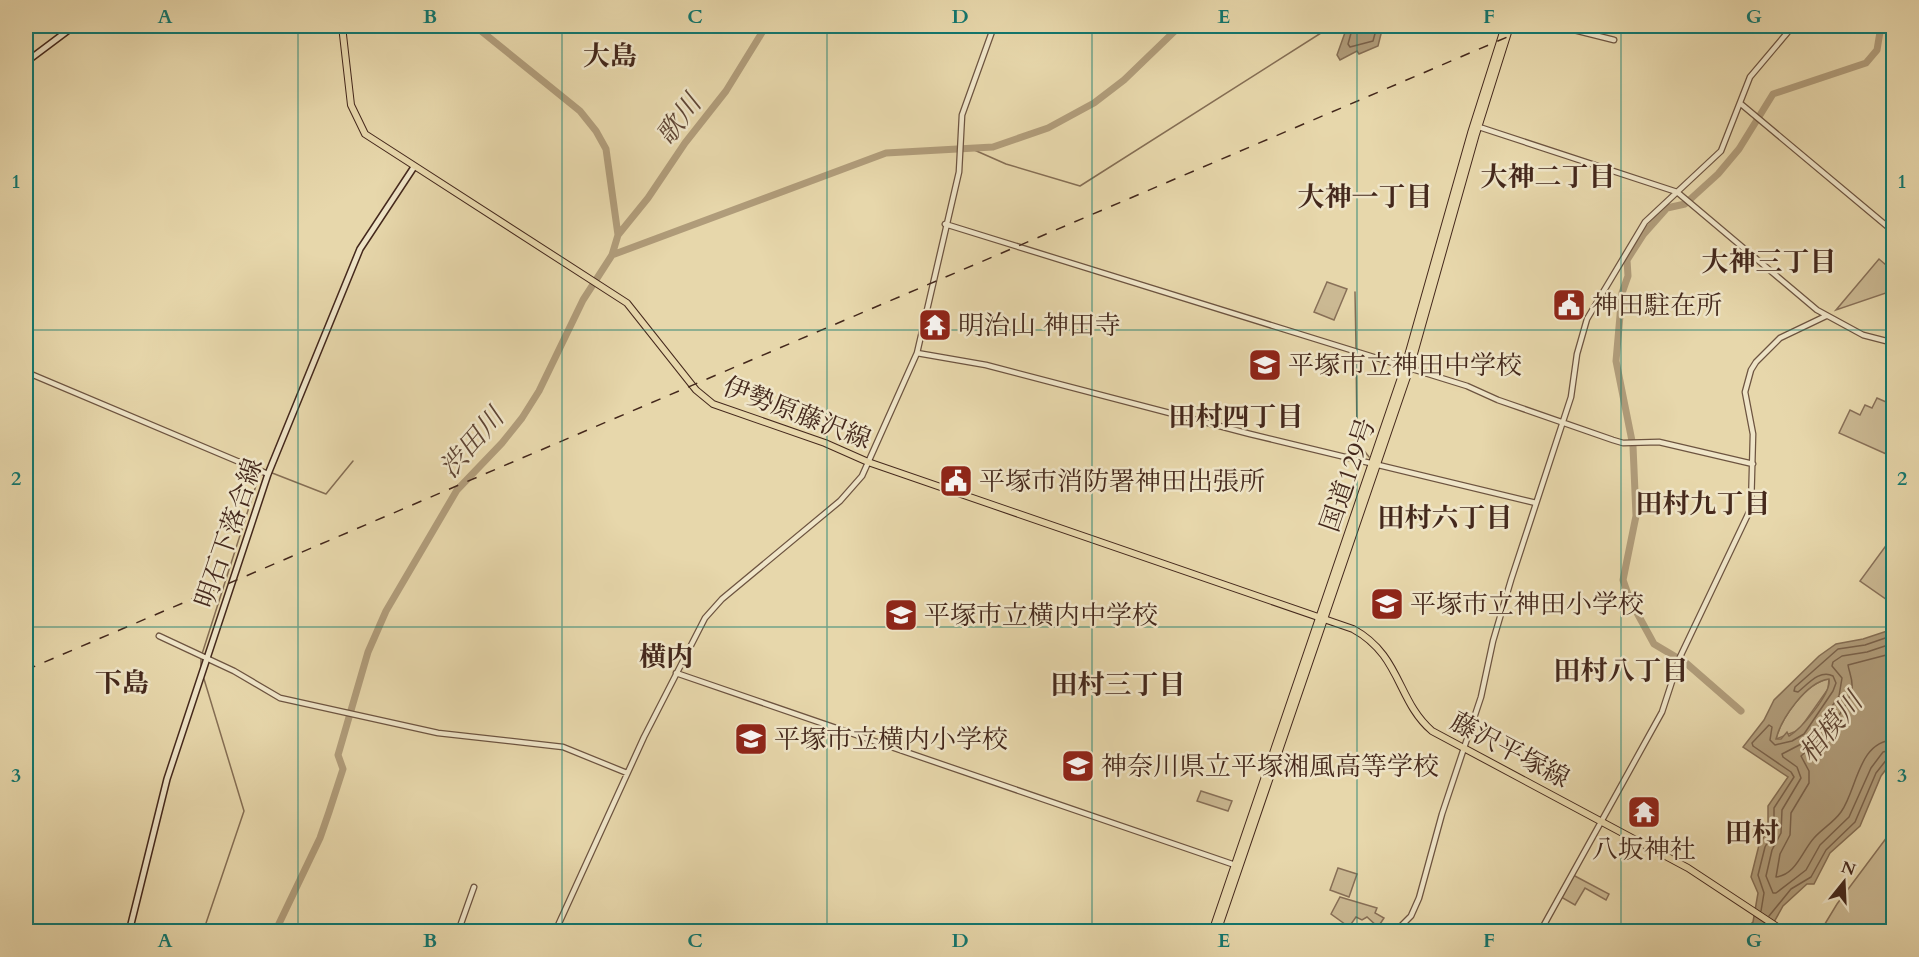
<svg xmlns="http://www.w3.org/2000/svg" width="1919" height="957" viewBox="0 0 1919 957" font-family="Cardo,'Noto Serif JP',serif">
  <rect width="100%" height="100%" fill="#e7d7ab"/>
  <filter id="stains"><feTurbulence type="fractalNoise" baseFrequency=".00333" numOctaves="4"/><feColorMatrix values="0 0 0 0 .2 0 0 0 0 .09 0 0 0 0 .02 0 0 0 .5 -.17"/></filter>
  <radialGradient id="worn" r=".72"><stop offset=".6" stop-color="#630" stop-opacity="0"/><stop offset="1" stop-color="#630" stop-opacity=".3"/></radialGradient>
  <path fill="#cbb993" stroke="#887058" stroke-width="1.5" d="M 1879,259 L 1893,271 L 1886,293 L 1836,310 Z
    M 1327,282 L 1347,289 L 1334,320 L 1314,312 Z
    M 1877,398 L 1893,405 L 1893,457 L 1839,433 L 1850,410 L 1860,415 L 1865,405 L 1872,408 Z
    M 1893,536 L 1893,604 L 1860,581 Z
    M 1829,679 L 1828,689 L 1799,730 L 1776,739 C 1781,719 1806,682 1829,679 Z
    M 1201,791 L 1232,801 L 1228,811 L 1197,801 Z
    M 1893,829 L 1893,931 L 1820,932 L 1837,904 Z
    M 1338,868 L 1357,874 L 1349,897 L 1330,890 Z
    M 1573,875 L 1609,894 L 1606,900 L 1585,888 L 1575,905 L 1561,897 Z
    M 1340,897 L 1377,908 L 1375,913 L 1384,918 L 1378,927 L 1367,917 L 1362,920 L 1356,917 L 1349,927 L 1331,914 Z"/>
  <path fill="#b09c7a" stroke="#856e54" stroke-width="1.5" fill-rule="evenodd" d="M 1383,26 L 1378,46 L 1359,54 L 1357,51 L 1340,60 L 1337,55 L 1347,27 Z
    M 1893,629 L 1893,760 L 1881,776 L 1860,826 L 1830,853 L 1814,884 L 1807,884 L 1783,906 L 1769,931 L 1742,932 L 1753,922 L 1758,893 L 1751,877 L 1759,845 L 1768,830 L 1768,806 L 1788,777 L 1743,747 L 1764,720 L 1774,700 L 1819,656 L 1836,644 L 1863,639 ZM 1829,679 C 1832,693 1801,729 1789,736 L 1787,732 L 1781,739 L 1776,739 C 1781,719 1806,682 1829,679 Z"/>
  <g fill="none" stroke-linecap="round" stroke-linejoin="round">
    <path stroke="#7a624b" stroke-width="1.5" d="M 1353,26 L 1348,44 L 1350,47 L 1373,41 L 1377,26
      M 1894,643 L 1867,652 L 1842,656 L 1833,662 L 1832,666 L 1842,678 L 1839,696 L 1809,740 L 1782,754 L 1783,757 L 1797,767 L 1801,778 L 1782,810 L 1781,833 L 1772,850 L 1766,876 L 1773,893 L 1776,893 L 1806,870 L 1820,845 L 1849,817 L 1871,768 L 1883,752 L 1894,749
      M 1894,653 L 1848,665 C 1849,672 1853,679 1852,688 C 1848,710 1818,743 1801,756 L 1809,771 L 1809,783 L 1791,813 L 1790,835 L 1780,854 L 1776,877 C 1796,875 1802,851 1814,838 C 1822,829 1834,822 1841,812 C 1857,790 1858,741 1894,740
      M 1761,911 L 1764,893 L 1758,875 L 1765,847 L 1774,831 L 1774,808 L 1794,777 L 1791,772 L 1753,746 L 1752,743 L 1769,725 L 1772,727 L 1770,740 L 1775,745 L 1792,741 L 1804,734 L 1833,691 L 1836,683 L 1833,676 C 1820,669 1808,684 1798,692 L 1794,691 L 1795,687 L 1838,649 L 1865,645 L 1894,635
      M 1769,916 L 1791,889 L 1811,877 L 1826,850 L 1855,822 L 1876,773 L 1887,759 L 1894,757"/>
    <path stroke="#856e54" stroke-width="1.5" d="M 972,149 L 1006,164 L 1080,186 L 1332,26
      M 1355,292 L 1356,348
      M 1356,353 L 1357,435 L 1359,444 L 1369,457
      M 262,469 L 326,494 L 353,461
      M 202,654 L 260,473
      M 201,668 L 201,659
      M 203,932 L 244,811 L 204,679"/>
    <path stroke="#b09c7a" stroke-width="7" d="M 618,235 L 648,198 L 685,143 L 726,91 L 766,26
      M 612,255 L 886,153 L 993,147 L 1048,128 L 1094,103 L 1124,80 L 1180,26
      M 1741,711 L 1686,663 L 1654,644 L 1630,600 L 1623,580 L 1636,516 L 1633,446 L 1616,361 L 1622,293 L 1628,276 L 1627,260 L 1643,235 L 1667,208 L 1685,204 L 1718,174 L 1739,149 L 1773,94 L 1866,63 L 1877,50 L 1881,26
      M 275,932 L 320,838 L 329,812 L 343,769 L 338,755 L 368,652 L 386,611 L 457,490 L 502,443 L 522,418 L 539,391 L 583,300 L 612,255 L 618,235 L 606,149 L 596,131 L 580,111 L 475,26"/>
    <defs>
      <path id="tertiary" d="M 1558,26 L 1614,40
        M 1741,104 L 1894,232
        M 1476,126 L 1677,192 L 1817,310 L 1863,335 L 1894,343
        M 945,224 L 1467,386 L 1498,400 L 1613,440 L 1623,443 L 1659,442 L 1753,464
        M 917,353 L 986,365 L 1250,434 L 1536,503
        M 26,372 L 268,474
        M 159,636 L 234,671 L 280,698 L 438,733 L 563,747 L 627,773
        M 676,673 L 1235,865
        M 458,932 L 474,887
        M 555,932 L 644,737 L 705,618 L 722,599 L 840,501 L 862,476 L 917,353 L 959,172 L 962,115 L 994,26
        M 1395,932 L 1411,916 L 1419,898 L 1442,814 L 1481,697 L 1493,641 L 1511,580 L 1571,397 L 1577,354 L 1587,319 L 1645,222 L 1721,151 L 1750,77 L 1793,26
        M 1540,932 L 1662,712 L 1680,657 L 1751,508 L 1753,434 L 1745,392 L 1751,370 L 1756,362 L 1780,338 L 1826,316"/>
      <path id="secondary" d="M 26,62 L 74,26
        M 129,932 L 167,779 L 268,474 L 360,249 L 414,167"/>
      <path id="primary" d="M 342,26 L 351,105 L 365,134 L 627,303 L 696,390 L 713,404 L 825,443 L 868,462 L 1353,629 C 1401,655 1397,701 1432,731 L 1688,868 L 1785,932"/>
      <path id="trunk" d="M 1212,932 L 1405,366 L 1471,133 L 1505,26
        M 1217,932 L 1410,368 L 1476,134 L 1510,26"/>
    </defs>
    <use href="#tertiary" stroke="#6d5440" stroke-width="7"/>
    <use href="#secondary" stroke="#44281c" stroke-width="8"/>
    <use href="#primary" stroke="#44281c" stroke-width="8"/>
    <use href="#trunk" stroke="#44281c" stroke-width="8"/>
    <use href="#tertiary" stroke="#efe5c8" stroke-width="4.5"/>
    <use href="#secondary" stroke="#efe5c8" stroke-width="5"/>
    <use href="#primary" stroke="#e7d7ab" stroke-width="6"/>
    <use href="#trunk" stroke="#e7d7ab" stroke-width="6"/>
    <path stroke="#44281c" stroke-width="1.5" stroke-dasharray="10 10" stroke-linecap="butt" d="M 26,670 L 1533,26"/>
  </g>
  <path fill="none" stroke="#0f766e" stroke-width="1.5" stroke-opacity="0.55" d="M 298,26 L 298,932M 562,26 L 562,932M 827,26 L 827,932M 1092,26 L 1092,932M 1357,26 L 1357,932M 1621,26 L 1621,932M 26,330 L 1894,330M 26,627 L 1894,627"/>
  <defs>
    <symbol id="civic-square" viewBox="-11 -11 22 22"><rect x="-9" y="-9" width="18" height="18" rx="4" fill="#8f2418" stroke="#efe5c8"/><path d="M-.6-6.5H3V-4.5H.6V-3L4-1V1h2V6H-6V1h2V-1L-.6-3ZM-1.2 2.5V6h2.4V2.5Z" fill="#fff"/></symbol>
    <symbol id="temple-square" viewBox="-11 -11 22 22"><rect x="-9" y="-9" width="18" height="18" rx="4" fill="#8f2418" stroke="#efe5c8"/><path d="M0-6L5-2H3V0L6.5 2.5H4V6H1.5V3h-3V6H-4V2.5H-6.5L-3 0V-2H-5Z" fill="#fff"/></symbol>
    <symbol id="school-square" viewBox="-11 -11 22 22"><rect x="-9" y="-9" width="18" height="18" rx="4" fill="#8f2418" stroke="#efe5c8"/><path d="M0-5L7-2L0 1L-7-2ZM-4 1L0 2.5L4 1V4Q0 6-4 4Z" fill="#fff"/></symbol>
  </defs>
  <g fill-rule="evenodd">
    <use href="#civic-square" x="1550" y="286" width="38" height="38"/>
    <use href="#temple-square" x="916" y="306" width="38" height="38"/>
    <use href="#school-square" x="1246" y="346" width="38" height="38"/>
    <use href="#civic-square" x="937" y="462" width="38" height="38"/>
    <use href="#school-square" x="1368" y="585" width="38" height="38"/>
    <use href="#school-square" x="882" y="596" width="38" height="38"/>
    <use href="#school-square" x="732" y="720" width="38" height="38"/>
    <use href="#school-square" x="1059" y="747" width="38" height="38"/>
    <use href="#temple-square" x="1625" y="793" width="38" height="38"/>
  </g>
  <g text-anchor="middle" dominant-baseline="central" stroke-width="5" stroke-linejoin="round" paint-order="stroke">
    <g font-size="26" fill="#44281c" stroke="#efe5c8" text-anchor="start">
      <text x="1592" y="305">神田駐在所</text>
      <text x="958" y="325">明治山 神田寺</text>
      <text x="1288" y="365">平塚市立神田中学校</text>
      <text x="979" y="481">平塚市消防署神田出張所</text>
      <text x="1410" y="604">平塚市立神田小学校</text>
      <text x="924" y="615">平塚市立横内中学校</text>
      <text x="774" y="739">平塚市立横内小学校</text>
      <text x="1101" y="766">神奈川県立平塚湘風高等学校</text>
      <text x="1644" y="849" text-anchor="middle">八坂神社</text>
    </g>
    <g font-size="26" fill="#44281c" stroke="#efe5c8">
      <text transform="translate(797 413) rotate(21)">伊勢原藤沢線</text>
      <text transform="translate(1348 475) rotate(-71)">国道129号</text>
      <text transform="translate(229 533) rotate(-71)">明石下落合線</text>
      <text transform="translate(1510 750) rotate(28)">藤沢平塚線</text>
    </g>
    <g font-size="27" font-weight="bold" fill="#44281c" stroke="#efe5c8">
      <text x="610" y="56">大島</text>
      <text x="1548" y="177">大神二丁目</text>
      <text x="1365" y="197">大神一丁目</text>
      <text x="1769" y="262">大神三丁目</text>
      <text x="1236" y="417">田村四丁目</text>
      <text x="1703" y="504">田村九丁目</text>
      <text x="1445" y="518">田村六丁目</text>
      <text x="666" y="657">横内</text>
      <text x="1621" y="671">田村八丁目</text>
      <text x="122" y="683">下島</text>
      <text x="1118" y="685">田村三丁目</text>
      <text x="1752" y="833">田村</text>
    </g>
    <g font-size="27" font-style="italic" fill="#5f4534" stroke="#efe5c8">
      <text transform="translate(679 120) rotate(-53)">歌川</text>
      <text transform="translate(472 443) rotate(-49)">渋田川</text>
      <text transform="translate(1831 728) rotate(-50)">相模川</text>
    </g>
  </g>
  <rect width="1919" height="957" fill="none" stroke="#e7d7ab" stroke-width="66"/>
  <g transform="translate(1844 882) rotate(18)" stroke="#efe5c8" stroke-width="4.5" paint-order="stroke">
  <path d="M0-4.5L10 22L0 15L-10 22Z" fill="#44281c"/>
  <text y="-9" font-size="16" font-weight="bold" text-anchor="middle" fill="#44281c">N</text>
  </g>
  <rect x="33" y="33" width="1853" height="891" fill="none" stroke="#0f766e" stroke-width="2"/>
  <g font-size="20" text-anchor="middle" font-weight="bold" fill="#0f766e">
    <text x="165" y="23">A</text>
    <text x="430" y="23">B</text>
    <text x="695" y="23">C</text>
    <text x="960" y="23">D</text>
    <text x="1224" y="23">E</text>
    <text x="1489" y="23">F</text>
    <text x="1754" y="23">G</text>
    <text x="16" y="188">1</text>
    <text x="1902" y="188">1</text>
    <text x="16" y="485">2</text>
    <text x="1902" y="485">2</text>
    <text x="16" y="782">3</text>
    <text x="1902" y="782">3</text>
    <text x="165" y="947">A</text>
    <text x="430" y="947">B</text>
    <text x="695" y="947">C</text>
    <text x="960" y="947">D</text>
    <text x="1224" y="947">E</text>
    <text x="1489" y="947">F</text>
    <text x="1754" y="947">G</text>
  </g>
  <rect width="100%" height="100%" filter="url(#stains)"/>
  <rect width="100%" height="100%" fill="url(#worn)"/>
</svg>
